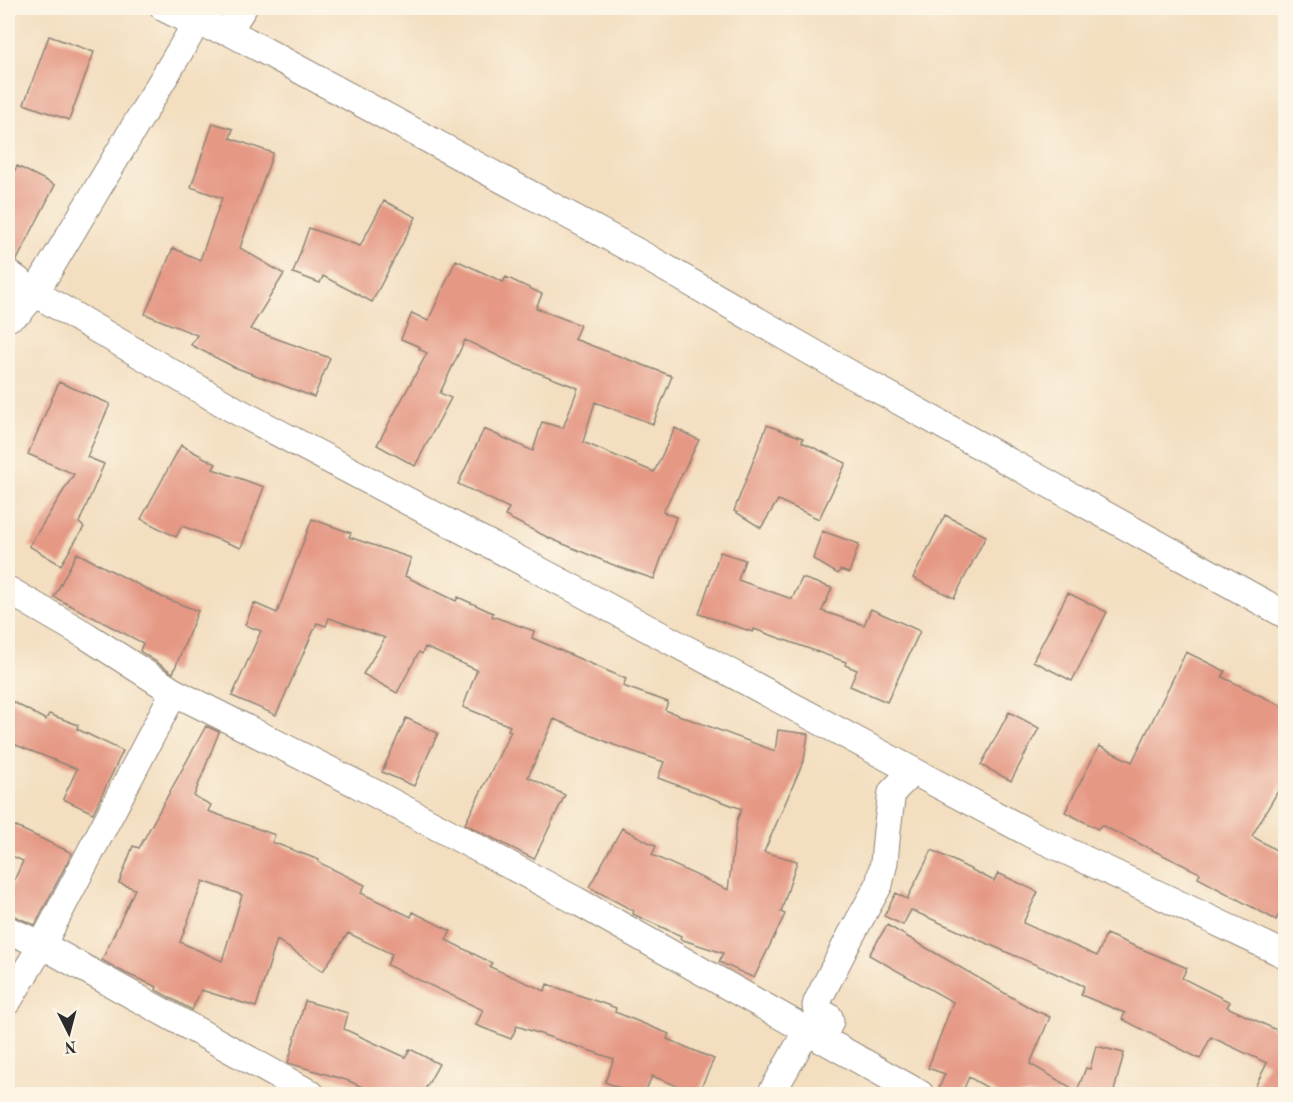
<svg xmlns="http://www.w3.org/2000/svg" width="1293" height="1102" viewBox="0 0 1293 1102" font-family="'Old Standard TT',serif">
  <rect width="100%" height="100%" fill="#fcf5e5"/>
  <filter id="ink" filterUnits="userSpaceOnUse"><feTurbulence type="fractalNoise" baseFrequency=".0167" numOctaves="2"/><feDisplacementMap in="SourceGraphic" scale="12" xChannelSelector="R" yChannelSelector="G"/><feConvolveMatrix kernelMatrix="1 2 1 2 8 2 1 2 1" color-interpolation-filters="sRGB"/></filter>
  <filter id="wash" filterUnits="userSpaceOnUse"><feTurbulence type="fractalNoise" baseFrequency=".008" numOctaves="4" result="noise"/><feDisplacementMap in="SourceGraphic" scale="24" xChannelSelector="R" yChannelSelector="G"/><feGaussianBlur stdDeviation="1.35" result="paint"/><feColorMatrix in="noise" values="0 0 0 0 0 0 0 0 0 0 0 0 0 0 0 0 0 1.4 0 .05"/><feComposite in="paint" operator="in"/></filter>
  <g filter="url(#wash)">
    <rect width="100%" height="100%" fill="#f3dec0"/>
    <g id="blocks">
      <path fill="#e59985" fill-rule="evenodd" d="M 49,36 L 94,52 L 69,120 L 24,104 Z
        M 213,123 L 233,129 L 230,138 L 273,153 L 240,248 L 284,274 L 250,329 L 330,358 L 314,397 L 234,367 L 191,345 L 197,335 L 145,314 L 173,248 L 200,260 L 222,198 L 191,187 Z
        M 17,166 L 55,185 L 17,260 L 8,258 L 8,185 Z
        M 384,201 L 416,217 L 372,302 L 323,276 L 320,283 L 293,273 L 309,228 L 360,246 Z
        M 456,260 L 503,282 L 506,277 L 542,294 L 536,308 L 580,325 L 574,339 L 672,376 L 653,424 L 595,402 L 583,442 L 654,472 L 675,428 L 699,440 L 663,512 L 676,517 L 654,579 L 616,566 L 549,538 L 505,516 L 509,508 L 458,484 L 484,429 L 533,451 L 542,422 L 563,428 L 578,388 L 515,364 L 465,340 L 440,393 L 451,398 L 415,466 L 377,445 L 427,353 L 419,349 L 420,347 L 401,339 L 412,313 L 428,321 Z
        M 59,382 L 110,404 L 87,457 L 104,464 L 79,523 L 84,527 L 61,565 L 29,546 L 74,474 L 28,454 Z
        M 767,425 L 803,438 L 802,442 L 846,463 L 819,519 L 778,500 L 761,528 L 734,511 Z
        M 181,445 L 216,464 L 213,469 L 264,487 L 241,548 L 182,526 L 176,537 L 141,519 Z
        M 945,515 L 986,536 L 954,598 L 913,578 Z
        M 312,519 L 351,533 L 349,537 L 411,558 L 405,576 L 456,601 L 458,597 L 493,613 L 492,616 L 534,631 L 532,638 L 626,679 L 623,686 L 668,702 L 665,710 L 775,751 L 778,730 L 808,734 L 804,760 L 764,852 L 797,861 L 781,912 L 785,914 L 754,978 L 719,962 L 723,953 L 680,939 L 681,936 L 633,914 L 634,911 L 589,887 L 622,828 L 656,846 L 652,855 L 728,890 L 737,820 L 742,809 L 658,778 L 664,762 L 614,745 L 554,719 L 528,777 L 565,795 L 534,859 L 465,824 L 511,731 L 508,730 L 510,726 L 463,707 L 477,670 L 425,647 L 422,654 L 419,652 L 397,693 L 363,674 L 385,638 L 329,618 L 326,626 L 317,623 L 276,715 L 232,696 L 261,631 L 245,625 L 254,603 L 277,613 Z
        M 822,531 L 859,544 L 849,573 L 840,570 L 838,574 L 813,559 Z
        M 720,552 L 745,560 L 738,580 L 792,599 L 802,578 L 832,588 L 822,611 L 864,625 L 871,609 L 920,631 L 887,702 L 850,686 L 857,670 L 845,665 L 846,662 L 754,629 L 753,632 L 699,614 Z
        M 77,553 L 162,597 L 198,611 L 173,673 L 140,651 L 143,643 L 54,597 Z
        M 1068,593 L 1107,612 L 1072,681 L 1033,661 Z
        M 1186,652 L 1225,671 L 1222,677 L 1286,708 L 1286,777 L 1252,836 L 1286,856 L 1286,903 L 1276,920 L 1198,878 L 1200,873 L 1101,825 L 1098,829 L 1065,812 L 1099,746 L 1132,762 Z
        M 8,699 L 46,720 L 49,714 L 78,725 L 77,729 L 123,751 L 93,813 L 63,799 L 77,769 L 8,742 Z
        M 1009,712 L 1039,728 L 1011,781 L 981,765 Z
        M 406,718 L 438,733 L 414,786 L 382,772 Z
        M 206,726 L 219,732 L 194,796 L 211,805 L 208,811 L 275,835 L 272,842 L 319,860 L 318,862 L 365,885 L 361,893 L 411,917 L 413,912 L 451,931 L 446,940 L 492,963 L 490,967 L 545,991 L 547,984 L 616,1008 L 615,1012 L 669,1034 L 667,1039 L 714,1059 L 698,1094 L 652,1076 L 644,1095 L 636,1095 L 605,1082 L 614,1059 L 517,1026 L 511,1039 L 476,1025 L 483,1010 L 387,965 L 392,954 L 348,933 L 323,971 L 277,940 L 256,1007 L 201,990 L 192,1010 L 156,990 L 157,987 L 125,973 L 102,960 L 135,889 L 119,883 L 133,846 L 139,848 ZM 203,881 L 242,895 L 222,961 L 180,942 Z
        M 8,823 L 72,853 L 35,925 L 14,916 L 8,914 L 8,894 L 23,861 L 8,854 Z
        M 932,850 L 994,881 L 998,873 L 1038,892 L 1023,923 L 1097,956 L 1106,934 L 1187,968 L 1182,978 L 1230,1002 L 1227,1007 L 1283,1033 L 1286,1028 L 1286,1095 L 1251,1095 L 1267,1063 L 1211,1037 L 1200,1059 L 1122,1019 L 1125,1013 L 1081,995 L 1084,986 L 911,910 L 903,925 L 884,916 L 896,893 L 907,899 Z
        M 887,925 L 1032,1009 L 1050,1017 L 1030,1064 L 1077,1091 L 1086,1068 L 1090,1069 L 1096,1046 L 1124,1053 L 1113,1095 L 1000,1095 L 969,1077 L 961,1095 L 936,1095 L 945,1074 L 928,1068 L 953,1002 L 869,955 Z
        M 305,1001 L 348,1013 L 344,1029 L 405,1057 L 410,1049 L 439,1064 L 422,1095 L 380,1095 L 349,1081 L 288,1063 Z"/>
    </g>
  </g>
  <g filter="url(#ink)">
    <use href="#blocks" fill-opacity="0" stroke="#8f8476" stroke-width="1.5"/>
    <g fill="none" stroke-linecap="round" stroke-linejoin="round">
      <defs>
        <path id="street" d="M 164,8 L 196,24 L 228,31 L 648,258 L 845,371 L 1286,615
          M 228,31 L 243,8
          M 8,273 L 35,293 L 235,410 L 580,592 L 913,771 L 1033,835 L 1286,955
          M 8,318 L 20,311 L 35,293 L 196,24
          M 8,590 L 87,636 L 174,692 L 357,784 L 577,901 L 920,1094
          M 8,930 L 42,945 L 311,1094
          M 8,1001 L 42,945 L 174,692
          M 822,1040 L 830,1021 L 829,1017 L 820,1012 L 816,1006 L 817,1002 L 851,935 L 879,885 L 884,862 L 887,830 L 892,792 L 913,771
          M 771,1094 L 807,1031"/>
      </defs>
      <use href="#street" stroke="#8f8476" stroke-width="29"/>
      <use href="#street" stroke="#fff" stroke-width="27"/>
    </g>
  </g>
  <rect width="1293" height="1102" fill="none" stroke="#fcf5e5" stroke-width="30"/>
  <g transform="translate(69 1033) rotate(174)" stroke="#fcf5e5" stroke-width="4.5" paint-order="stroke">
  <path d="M0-4.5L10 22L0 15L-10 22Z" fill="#2b2b2b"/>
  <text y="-9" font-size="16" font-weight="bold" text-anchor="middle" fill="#2b2b2b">N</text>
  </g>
</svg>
